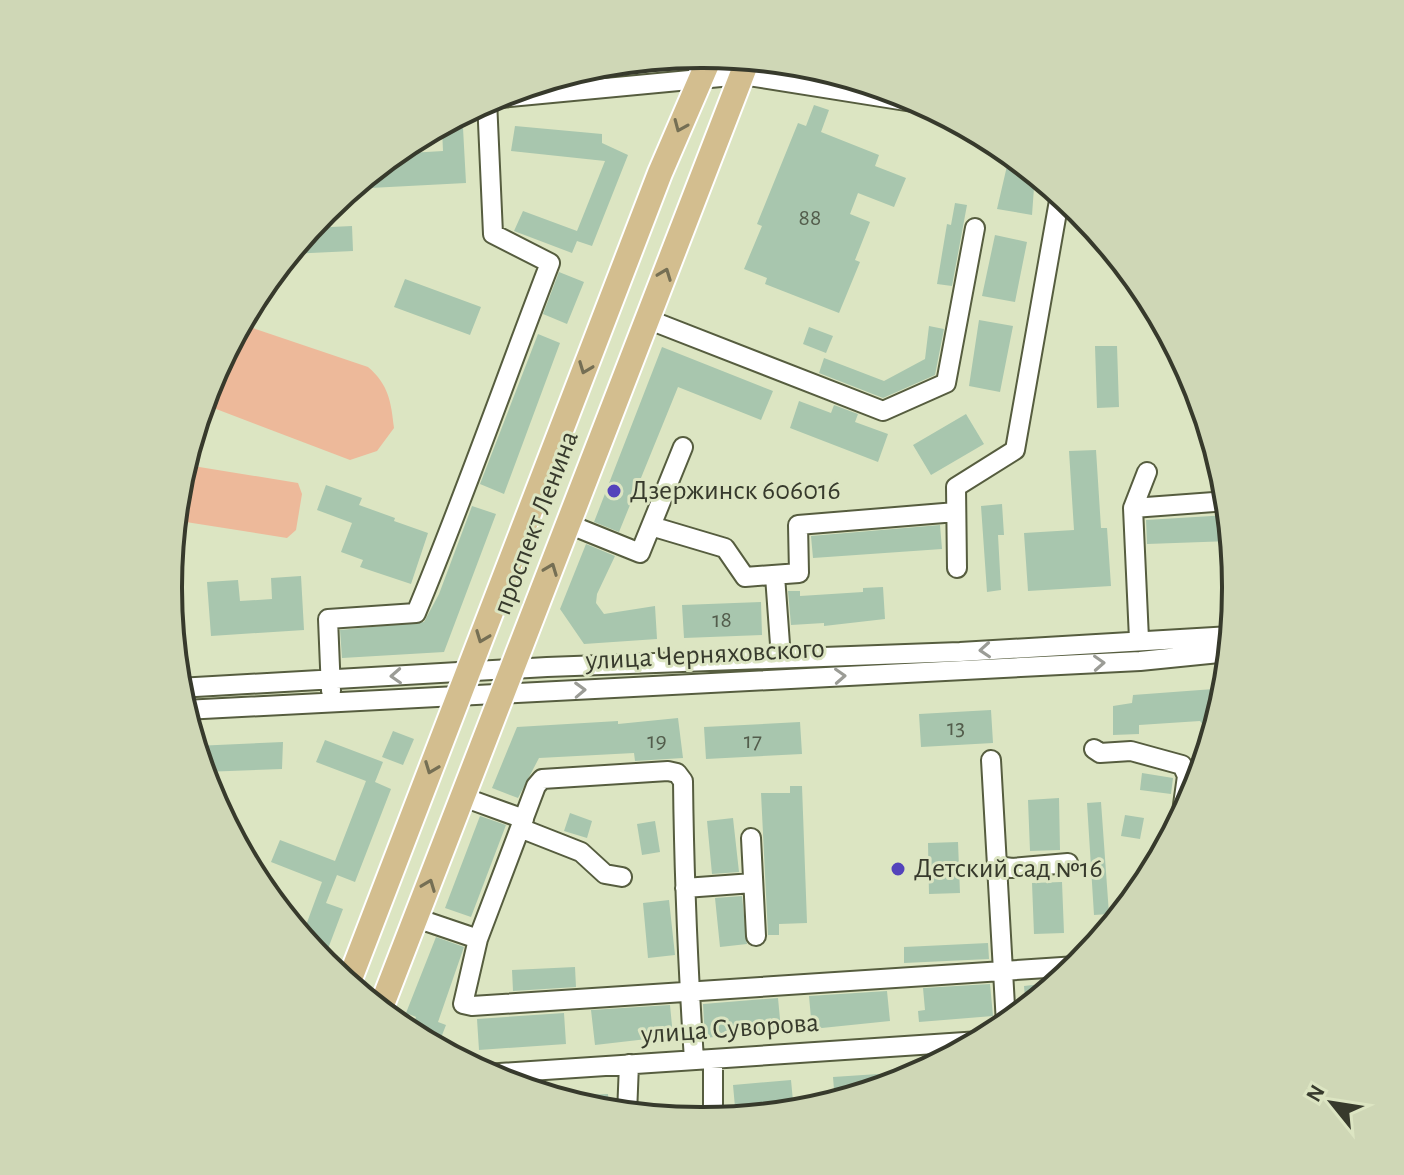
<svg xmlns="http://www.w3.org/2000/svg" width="1404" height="1175" viewBox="0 0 1404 1175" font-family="'Alegreya Sans',sans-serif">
  <rect width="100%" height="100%" fill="#dce5c2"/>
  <path fill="#edb99a" d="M 241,324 L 368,367 C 389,385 391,402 394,428 L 377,451 L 350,460 L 203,404 L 209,383 Z
    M 187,465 L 298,483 L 302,494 L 296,530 L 287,538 L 186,522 L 178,513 L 180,481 Z"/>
  <path fill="#a8c6ae" d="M 814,105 L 829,110 L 821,132 L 879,155 L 875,166 L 906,178 L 894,207 L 858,193 L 850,214 L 870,222 L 855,260 L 860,262 L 839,313 L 765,284 L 767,278 L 744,269 L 762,226 L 757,224 L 798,123 L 806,126 Z
    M 515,126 L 602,134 L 602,143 L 628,155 L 592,246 L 577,241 L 572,253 L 514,231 L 523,211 L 577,231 L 605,161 L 511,151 Z
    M 463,128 L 466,183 L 351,189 L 393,154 L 443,151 L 442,129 Z
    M 1010,153 L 1035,174 L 1032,215 L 997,209 Z
    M 955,203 L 967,205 L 952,286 L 937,284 L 947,224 L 951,225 Z
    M 352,226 L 353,251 L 289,254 L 310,228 Z
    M 995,235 L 1027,242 L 1015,302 L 982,296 Z
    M 559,272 L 584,282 L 567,324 L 543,314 Z
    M 405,279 L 481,307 L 470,335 L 394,307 Z
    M 979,320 L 1013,326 L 1000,392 L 969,386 Z
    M 929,326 L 944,329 L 935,375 L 883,398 L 819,373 L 824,358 L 884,381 L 925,359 Z
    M 809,327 L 833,336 L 826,353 L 803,344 Z
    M 538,334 L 560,343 L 504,494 L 480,484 Z
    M 1095,346 L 1117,346 L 1119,407 L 1097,408 Z
    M 662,347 L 773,391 L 761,420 L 678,387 L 619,532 L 594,522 Z
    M 799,401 L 831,413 L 834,405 L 858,414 L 855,422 L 888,434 L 878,462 L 790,428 Z
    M 966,414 L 984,444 L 931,475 L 913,445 Z
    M 1096,450 L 1101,528 L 1107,528 L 1111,586 L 1028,591 L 1024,533 L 1074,530 L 1069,451 Z
    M 326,485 L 362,498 L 359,505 L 395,518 L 394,521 L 428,533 L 411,584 L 360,567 L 363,560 L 341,552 L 352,523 L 317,510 Z
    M 1002,504 L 1004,535 L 998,535 L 1001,590 L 987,592 L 981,506 Z
    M 472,506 L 496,514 L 444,652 L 342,658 L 340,630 L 424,622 L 439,594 Z
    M 1228,515 L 1231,541 L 1147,544 L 1146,520 Z
    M 940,525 L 942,549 L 813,558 L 811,536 Z
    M 586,544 L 615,556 L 597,594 L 596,603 L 604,614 L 655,606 L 657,639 L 584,644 L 560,609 Z
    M 301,576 L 304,630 L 211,636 L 207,582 L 238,580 L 240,601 L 272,599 L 271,578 Z
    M 883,587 L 885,619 L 824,626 L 824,623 L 791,625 L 788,591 L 800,591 L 800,596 L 863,592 L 863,588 Z
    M 761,602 L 762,635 L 684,638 L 682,605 Z
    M 1214,689 L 1223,698 L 1212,736 L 1200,721 L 1139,725 L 1139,734 L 1113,735 L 1113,706 L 1132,703 L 1133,695 Z
    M 991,710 L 993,743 L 921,747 L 919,714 Z
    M 678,718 L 683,758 L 635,761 L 634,753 L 539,758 L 518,798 L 492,788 L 517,727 L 618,721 L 618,724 Z
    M 800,722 L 802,754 L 706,759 L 704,727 Z
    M 393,731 L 414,739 L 403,765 L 382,757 Z
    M 325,740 L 383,762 L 375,782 L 391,789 L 355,882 L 337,875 L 326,903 L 343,909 L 323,962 L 302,936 L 322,882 L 271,862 L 280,840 L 335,861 L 366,781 L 316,762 Z
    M 283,742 L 282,769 L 203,772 L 195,746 Z
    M 1142,773 L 1173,778 L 1171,794 L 1140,790 Z
    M 790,786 L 802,786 L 807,923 L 779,924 L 779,935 L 768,935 L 761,793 L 790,793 Z
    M 1059,798 L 1060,850 L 1030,851 L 1028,800 Z
    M 1101,802 L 1109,914 L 1094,915 L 1087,803 Z
    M 570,813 L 592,821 L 587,838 L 564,831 Z
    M 1125,815 L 1144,818 L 1140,839 L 1121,836 Z
    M 480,816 L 506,825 L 471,917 L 445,908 Z
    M 733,818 L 739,872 L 712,874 L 707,821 Z
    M 655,821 L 660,852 L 642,855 L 637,824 Z
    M 958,842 L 960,893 L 929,894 L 928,843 Z
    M 1062,882 L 1064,933 L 1034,934 L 1032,883 Z
    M 742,896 L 747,944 L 720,947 L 715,898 Z
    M 669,900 L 675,955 L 648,958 L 643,903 Z
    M 436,937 L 464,947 L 438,1022 L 446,1025 L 437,1048 L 410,1033 L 416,1017 L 406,1013 Z
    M 988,943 L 989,959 L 904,963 L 904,947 Z
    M 575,967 L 576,987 L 513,991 L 512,970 Z
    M 1059,982 L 1050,989 L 1026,1008 L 1024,986 Z
    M 990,984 L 993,1016 L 919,1022 L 918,1011 L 925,1010 L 923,988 Z
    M 887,991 L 890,1021 L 812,1029 L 809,996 Z
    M 778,998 L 781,1030 L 705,1038 L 703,1004 Z
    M 670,1005 L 673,1036 L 595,1045 L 591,1010 Z
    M 564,1013 L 566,1044 L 479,1050 L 477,1019 Z
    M 924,1071 L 906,1081 L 835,1102 L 833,1077 Z
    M 791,1080 L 794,1112 L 736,1118 L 733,1085 Z
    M 608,1094 L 609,1112 L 555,1098 L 555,1096 Z"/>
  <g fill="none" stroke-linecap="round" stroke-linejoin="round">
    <defs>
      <path id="minor" d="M 490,99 L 742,75 L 925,104
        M 647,319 L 883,411 L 946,383 L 975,228
        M 1133,508 L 1214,502
        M 568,524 L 640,553 L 683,447
        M 651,526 L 725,548 L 745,577 L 799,573 L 798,525 L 956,512
        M 957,568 L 956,487 L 1015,450 L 1060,195
        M 775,576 L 781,658
        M 1139,639 L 1133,508 L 1147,472
        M 178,688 L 547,667 L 960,652 L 1231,636
        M 331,691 L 328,619 L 416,613 C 464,498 505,380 550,263 L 493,234 L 487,100
        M 184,710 L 1140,661 L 1229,652
        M 1094,749 L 1100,753 L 1131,751 L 1182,765 L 1187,776 L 1181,819
        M 991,760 L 1006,1024
        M 463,797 L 524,819
        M 520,828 L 581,852 L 605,874 L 622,877
        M 751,838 L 756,936
        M 997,866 L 1012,868 L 1068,863
        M 685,888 L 753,883
        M 416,918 L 478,939
        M 694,1060 C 688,967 684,875 683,781 L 677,773 L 668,771 L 542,779 L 536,786 L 478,939 L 463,1004 L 472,1006 L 1077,966
        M 485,1074 L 980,1041
        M 627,1114 L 629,1064
        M 713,1120 L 713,1059"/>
      <path id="major" d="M 348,984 L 660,173 L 711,55
        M 380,1010 L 748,59"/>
    </defs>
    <use href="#minor" stroke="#565d3f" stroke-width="22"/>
    <use href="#major" stroke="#fff" stroke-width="28"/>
    <use href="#minor" stroke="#fff" stroke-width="18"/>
    <use href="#major" stroke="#d3be8f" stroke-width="24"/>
  </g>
  <defs><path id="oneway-chevron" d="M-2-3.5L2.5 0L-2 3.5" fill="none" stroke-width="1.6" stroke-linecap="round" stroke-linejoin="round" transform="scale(2)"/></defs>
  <g stroke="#756f54">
    <use href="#oneway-chevron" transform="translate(680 126) rotate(113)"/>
    <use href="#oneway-chevron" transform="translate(665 274) rotate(-69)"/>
    <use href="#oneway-chevron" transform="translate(585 368) rotate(111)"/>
    <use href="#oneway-chevron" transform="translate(551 569) rotate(-69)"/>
    <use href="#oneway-chevron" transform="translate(482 637) rotate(111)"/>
    <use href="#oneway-chevron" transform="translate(431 768) rotate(111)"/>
    <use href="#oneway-chevron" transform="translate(429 885) rotate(-69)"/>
  </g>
  <g stroke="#9b9c96">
    <use href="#oneway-chevron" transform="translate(985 650) rotate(176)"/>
    <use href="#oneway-chevron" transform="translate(1099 663) rotate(-3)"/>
    <use href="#oneway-chevron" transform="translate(396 676) rotate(177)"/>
    <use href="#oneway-chevron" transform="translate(840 676) rotate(-3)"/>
    <use href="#oneway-chevron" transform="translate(580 690) rotate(-2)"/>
  </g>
  <g fill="#5343bb" stroke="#dce5c2" stroke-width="3">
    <circle cx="614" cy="491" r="8"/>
    <circle cx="898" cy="869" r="8"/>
  </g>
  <g text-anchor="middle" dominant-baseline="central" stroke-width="6" stroke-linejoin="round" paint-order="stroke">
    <g font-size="24" fill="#535d4c">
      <text x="810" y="218">88</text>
      <text x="722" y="620">18</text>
      <text x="956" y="728">13</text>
      <text x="657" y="741">19</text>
      <text x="753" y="741">17</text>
    </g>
    <g font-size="28" fill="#373a2c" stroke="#dce5c2" text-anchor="start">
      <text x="630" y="491">Дзержинск 606016</text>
      <text x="914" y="869">Детский сад №16</text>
    </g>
    <g font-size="28" fill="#373a2c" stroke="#dce5c2">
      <text transform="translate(536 523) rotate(-69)">проспект Ленина</text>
      <text transform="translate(705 655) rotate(-3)">улица Черняховского</text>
      <text transform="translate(730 1029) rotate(-4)">улица Суворова</text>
    </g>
  </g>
  <path d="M0 0H1404V1175H0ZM701 68H703A519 519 0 0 1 1222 587V588A519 519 0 0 1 703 1107H701A519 519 0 0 1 182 588V587A519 519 0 0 1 701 68Z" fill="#cfd7b6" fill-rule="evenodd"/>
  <path fill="none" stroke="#373a2c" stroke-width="4" d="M701 68H703A519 519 0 0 1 1222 587V588A519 519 0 0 1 703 1107H701A519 519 0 0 1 182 588V587A519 519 0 0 1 701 68Z"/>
  <g transform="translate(1332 1103) rotate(300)" stroke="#dce5c2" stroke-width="6" paint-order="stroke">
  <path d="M0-6L14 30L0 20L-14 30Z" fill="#373a2c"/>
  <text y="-12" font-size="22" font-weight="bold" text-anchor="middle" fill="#373a2c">N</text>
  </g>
</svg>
